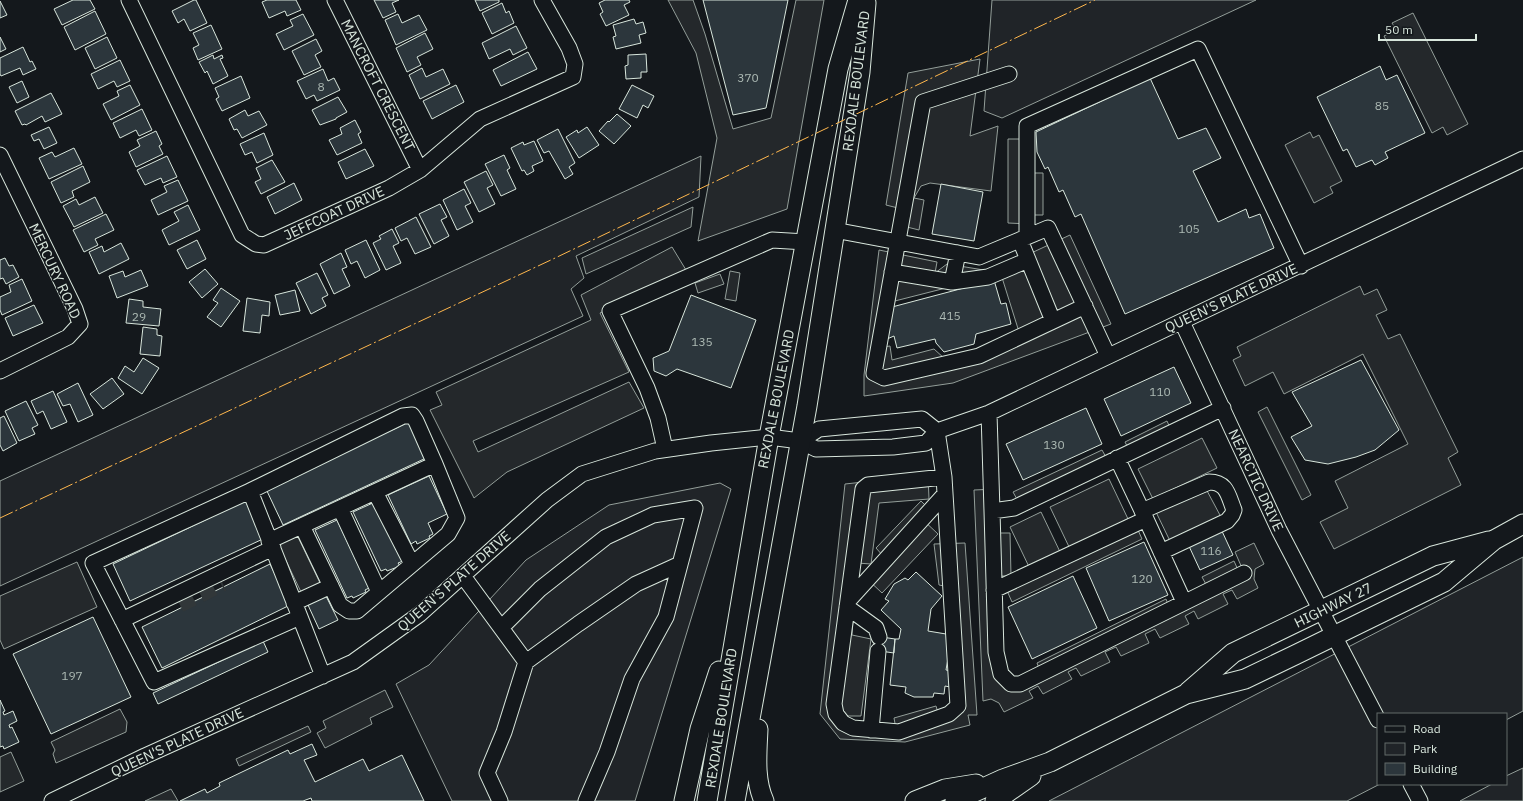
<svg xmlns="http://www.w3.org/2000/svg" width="1523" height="801" viewBox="0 0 1523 801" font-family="'IBM Plex Sans',sans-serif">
  <rect width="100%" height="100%" fill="#14181c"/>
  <path fill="#202428" stroke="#939e99" d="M 992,0 L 1256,0 L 1002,118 L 984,111 Z
    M 701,156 L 699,197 L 576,256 L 584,278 L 571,289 L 583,316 L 0,586 L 0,481 Z
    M 720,483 L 731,489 L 635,801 L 452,801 L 396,684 L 429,665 L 526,560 L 609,505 Z
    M 1523,557 L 1523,711 L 1506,720 L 1506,714 L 1378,714 L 1378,784 L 1380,784 L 1347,801 L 1049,801 Z
    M 1523,768 L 1523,801 L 1460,801 L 1492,784 L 1506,784 L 1506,776 Z"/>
  <path fill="#24282b" stroke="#939e99" d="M 668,0 L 693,0 L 705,34 L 733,129 L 771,118 L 796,0 L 824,0 L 787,209 L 698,241 L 717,138 L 696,53 Z
    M 1413,13 L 1468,124 L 1447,135 L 1443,127 L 1432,133 L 1384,36 L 1396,30 L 1392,23 Z
    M 980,59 L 970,136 L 998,126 L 991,191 L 930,183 L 921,186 L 914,198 L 924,200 L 919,230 L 895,224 L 898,208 L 886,205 L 908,73 Z
    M 1310,132 L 1313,138 L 1319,135 L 1342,181 L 1330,187 L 1333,193 L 1314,203 L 1285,145 Z
    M 1008,139 L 1032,139 L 1032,173 L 1043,173 L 1043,215 L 1030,215 L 1030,224 L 1008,223 Z
    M 693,207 L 691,227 L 586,274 L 582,258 Z
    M 1070,235 L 1111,324 L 953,383 L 864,396 L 864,375 L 879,250 L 937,262 L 935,273 L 947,264 L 990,271 L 989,277 L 887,303 L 883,347 L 890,346 L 892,360 L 934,349 L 945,359 L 1020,335 L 999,268 Z
    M 672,247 L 686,270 L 600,313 L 629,372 L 473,441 L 478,452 L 629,382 L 644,408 L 507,472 L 474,498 L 430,410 L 442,405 L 436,392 L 591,320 L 581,295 Z
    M 730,271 L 740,273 L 736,301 L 725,299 Z
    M 720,274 L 724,284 L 698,293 L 695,283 Z
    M 1360,286 L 1364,295 L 1377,289 L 1387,310 L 1376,315 L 1388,339 L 1400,334 L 1458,452 L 1448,458 L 1461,485 L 1334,549 L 1320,522 L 1348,508 L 1335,481 L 1408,444 L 1363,354 L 1284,394 L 1273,372 L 1245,386 L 1233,360 L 1241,356 L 1237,347 Z
    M 1267,407 L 1311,495 L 1302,500 L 1258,412 Z
    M 1167,421 L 1171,430 L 1129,450 L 1125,442 Z
    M 1202,438 L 1217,468 L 1153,499 L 1138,469 Z
    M 1102,450 L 1107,459 L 1018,501 L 1013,492 Z
    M 928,475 L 929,499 L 879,503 L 871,564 L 857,563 L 852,635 L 871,639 L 861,716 L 843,716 L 849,723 L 896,729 L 894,718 L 936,706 L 939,716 L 945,713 L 956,693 L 949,587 L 939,585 L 934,544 L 965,543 L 977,715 L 968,715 L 970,725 L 905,742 L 840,739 L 820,714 L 845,484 Z
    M 1109,479 L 1129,521 L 1133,519 L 1142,539 L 1012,602 L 1004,584 L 1031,571 L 1010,527 L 1041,512 L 1062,556 L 1071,551 L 1050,507 Z
    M 1205,487 L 1221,517 L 1170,541 L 1156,512 Z
    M 996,489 L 998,533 L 1010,533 L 1011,576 L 999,576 L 1003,668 L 1009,677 L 1019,679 L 1040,671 L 1037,663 L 1166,599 L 1169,607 L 1208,588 L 1202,577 L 1234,561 L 1238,570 L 1242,568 L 1235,552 L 1254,543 L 1264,564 L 1255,569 L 1254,579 L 1258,588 L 1237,599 L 1232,590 L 1223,594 L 1228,604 L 1198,619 L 1194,611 L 1185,616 L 1189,624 L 1160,638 L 1155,629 L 1145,634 L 1149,643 L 1121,656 L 1116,647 L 1105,652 L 1110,662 L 1081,676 L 1076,668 L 1068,672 L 1072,679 L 1043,694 L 1038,686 L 1029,691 L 1033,698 L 1004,712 L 999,703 L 991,699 L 983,701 L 974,490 Z
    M 921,501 L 929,509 L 921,518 L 938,534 L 882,593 L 865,577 L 884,557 L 876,548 Z
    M 296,533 L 321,585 L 302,594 L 277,542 Z
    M 77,562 L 97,607 L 4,649 L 0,640 L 0,596 Z
    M 385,690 L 393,707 L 370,718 L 372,724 L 325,748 L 317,733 L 326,728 L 323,721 Z
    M 120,709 L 127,722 L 126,732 L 56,763 L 53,754 L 55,750 L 51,742 Z
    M 308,726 L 311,732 L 239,766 L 236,759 Z
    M 11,752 L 24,781 L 0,792 L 0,757 Z
    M 171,789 L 178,801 L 145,801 Z"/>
  <path fill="#2c363c" stroke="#d8e6dc" d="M 73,0 L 90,0 L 95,9 L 62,25 L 54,9 Z
    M 194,0 L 196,0 L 207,23 L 190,31 L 184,19 L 178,23 L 172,11 Z
    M 267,0 L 296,0 L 301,10 L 287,16 L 285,11 L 269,18 L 262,2 Z
    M 374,0 L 399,0 L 392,3 L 396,12 L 383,18 Z
    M 475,0 L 499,0 L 499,2 L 480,11 Z
    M 605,0 L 629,0 L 630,2 L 624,5 L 629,15 L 606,26 L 600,14 L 603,12 L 599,3 Z
    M 703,0 L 788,0 L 766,108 L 733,115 Z
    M 0,1 L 7,15 L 0,18 Z
    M 502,3 L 506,13 L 509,11 L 514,23 L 492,34 L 482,13 Z
    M 95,11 L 106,34 L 75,50 L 64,27 Z
    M 303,14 L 314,35 L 284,50 L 276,34 L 293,26 L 290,20 Z
    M 398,14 L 402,23 L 419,15 L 427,30 L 396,45 L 385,20 Z
    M 634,19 L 636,24 L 643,22 L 646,33 L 639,35 L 641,43 L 616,49 L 613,37 L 616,36 L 613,25 Z
    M 211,25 L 222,49 L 198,60 L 193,48 L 199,45 L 193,33 Z
    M 516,26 L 527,48 L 513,55 L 510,49 L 489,59 L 482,43 Z
    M 425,33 L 433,49 L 417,57 L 421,65 L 407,72 L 396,48 Z
    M 0,37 L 6,49 L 0,52 Z
    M 107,37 L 117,58 L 95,69 L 85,48 Z
    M 316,39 L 322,51 L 315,55 L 321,67 L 304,75 L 292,51 Z
    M 23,47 L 30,62 L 32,61 L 36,69 L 23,75 L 20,68 L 1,76 L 0,74 L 0,58 Z
    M 528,52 L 537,69 L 501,86 L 493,70 Z
    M 646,54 L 647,72 L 641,72 L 641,78 L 626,79 L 625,66 L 628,65 L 628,55 Z
    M 213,55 L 214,59 L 222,55 L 223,58 L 220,59 L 228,76 L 213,84 L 207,71 L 205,73 L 199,62 Z
    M 120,60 L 130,81 L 117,87 L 114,81 L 98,89 L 91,74 Z
    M 1380,66 L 1386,80 L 1397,75 L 1425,133 L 1385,152 L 1388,158 L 1375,165 L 1372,160 L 1356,167 L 1347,149 L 1343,151 L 1317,97 Z
    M 422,68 L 426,77 L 443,69 L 450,84 L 420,99 L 409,75 Z
    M 323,69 L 328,81 L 334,78 L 340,90 L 317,101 L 314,95 L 306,99 L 297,81 Z
    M 241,76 L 250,98 L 222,111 L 216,99 L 219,97 L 215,88 Z
    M 1150,78 L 1178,139 L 1206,128 L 1221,158 L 1193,171 L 1218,222 L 1246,209 L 1249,218 L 1260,214 L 1274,248 L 1125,314 L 1081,214 L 1075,217 L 1063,190 L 1059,192 L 1048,167 L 1045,169 L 1037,152 L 1036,132 Z
    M 22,81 L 29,97 L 17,103 L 9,87 Z
    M 130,85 L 140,105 L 111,120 L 103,104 L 119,96 L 117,91 Z
    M 456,85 L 464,102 L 432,119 L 423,101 Z
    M 632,85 L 654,96 L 648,108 L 643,105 L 637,118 L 619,109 Z
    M 51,93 L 62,114 L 45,122 L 42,116 L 26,125 L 25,124 L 22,125 L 15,111 Z
    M 338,97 L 347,112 L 336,118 L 336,119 L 320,125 L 312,110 Z
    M 142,109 L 152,130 L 139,136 L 136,130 L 120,138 L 113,123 Z
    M 245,110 L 248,116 L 259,111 L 267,125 L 242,138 L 237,129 L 234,130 L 229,119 Z
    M 617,114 L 631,126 L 614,144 L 599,131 L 608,121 L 609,122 Z
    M 355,120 L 361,132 L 358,134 L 362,143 L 337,155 L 329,140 L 342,134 L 340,128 Z
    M 49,127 L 57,143 L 44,149 L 39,139 L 34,141 L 31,135 Z
    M 587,127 L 599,145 L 579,158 L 566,137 L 577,130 L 578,133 Z
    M 558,129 L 575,163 L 569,167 L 573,174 L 565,179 L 549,151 L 544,153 L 537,140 Z
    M 156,131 L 162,144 L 159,146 L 163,154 L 136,167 L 129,152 L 140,146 L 137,140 Z
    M 264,133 L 273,155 L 257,163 L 252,152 L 245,155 L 240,144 Z
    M 534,141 L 543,161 L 532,166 L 534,171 L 527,175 L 524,170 L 522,171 L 511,148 L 523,142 L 524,145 Z
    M 74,148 L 82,164 L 49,179 L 39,158 L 52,152 L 55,157 Z
    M 365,149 L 374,166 L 346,179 L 338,162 Z
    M 504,155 L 510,168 L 507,170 L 516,189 L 501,196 L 485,164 Z
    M 167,156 L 177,177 L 163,183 L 161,178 L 145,185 L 137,170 Z
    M 272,160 L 285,182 L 261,194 L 255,182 L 261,179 L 256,168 Z
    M 83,166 L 90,182 L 72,191 L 74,197 L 61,203 L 51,182 Z
    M 486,171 L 493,185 L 487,188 L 495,204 L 479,212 L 464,182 Z
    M 178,180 L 188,201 L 158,215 L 151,200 L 167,192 L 164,186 Z
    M 294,183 L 302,200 L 275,214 L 267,197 Z
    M 941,184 L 983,192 L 974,241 L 932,234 Z
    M 464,189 L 471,203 L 465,206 L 473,222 L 457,230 L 443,200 Z
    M 95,197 L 103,213 L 74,227 L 63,206 L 76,199 L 79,205 Z
    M 440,204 L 447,217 L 441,220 L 449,236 L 434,244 L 419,214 Z
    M 188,205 L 200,230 L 169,245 L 162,230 L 179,221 L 174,212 Z
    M 106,214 L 114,230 L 95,239 L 98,245 L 84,252 L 73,230 Z
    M 416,217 L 431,247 L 415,254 L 407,238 L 401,241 L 395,228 Z
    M 392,229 L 399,243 L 393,246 L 401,263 L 386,270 L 373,243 L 381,239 L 379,236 Z
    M 197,240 L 206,259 L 187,269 L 177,250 Z
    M 366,240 L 380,270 L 365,278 L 357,261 L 351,264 L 345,250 Z
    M 121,243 L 129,259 L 99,274 L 89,252 L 102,246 L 104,252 Z
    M 341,253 L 347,267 L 342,269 L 350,286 L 334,294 L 320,264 Z
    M 5,258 L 9,266 L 13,265 L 19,277 L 6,284 L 3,278 L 0,279 L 0,260 Z
    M 205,269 L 218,284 L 202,298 L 189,282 Z
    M 141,270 L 148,286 L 117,298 L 109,276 L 123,271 L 125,277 Z
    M 317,273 L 328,295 L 322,298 L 326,306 L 311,314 L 296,283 Z
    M 22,279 L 32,301 L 2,315 L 0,310 L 0,297 L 11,292 L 9,285 Z
    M 994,280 L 1001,304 L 1006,303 L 1011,324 L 976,334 L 974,344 L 944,352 L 936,343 L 935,339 L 897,348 L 894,336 L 887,339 L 892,307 Z
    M 221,288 L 240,301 L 221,327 L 207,317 L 218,303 L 213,300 Z
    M 295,290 L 300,311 L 280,315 L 275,295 Z
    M 691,295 L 756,320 L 731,388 L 677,369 L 666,376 L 654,371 L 653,358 L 669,351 Z
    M 247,298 L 270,302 L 269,316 L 262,315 L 260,333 L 243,331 Z
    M 129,299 L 143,301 L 143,307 L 161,309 L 159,326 L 126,323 Z
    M 34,305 L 43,323 L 13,336 L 5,318 Z
    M 143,327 L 157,329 L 157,335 L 162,336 L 160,356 L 140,354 Z
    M 143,358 L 159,368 L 142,394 L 118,378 L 125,366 L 134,372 Z
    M 1361,360 L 1399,430 L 1375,450 L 1356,457 L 1328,464 L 1305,460 L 1291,437 L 1312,426 L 1292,392 Z
    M 1174,367 L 1191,403 L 1121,436 L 1104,399 Z
    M 112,378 L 124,394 L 103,409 L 90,394 Z
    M 78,383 L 93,415 L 78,422 L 70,404 L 63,406 L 57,394 Z
    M 53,391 L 67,422 L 51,429 L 43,411 L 37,414 L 31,401 Z
    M 26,401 L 38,425 L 32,428 L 35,434 L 19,441 L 5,411 Z
    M 1086,408 L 1102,444 L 1023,480 L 1006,444 Z
    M 4,416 L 17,443 L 3,451 L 0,445 L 0,418 Z
    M 409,422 L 426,458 L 283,525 L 266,489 Z
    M 429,476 L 447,514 L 428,523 L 433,534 L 429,536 L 430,538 L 417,544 L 416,541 L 411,544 L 388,495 Z
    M 247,500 L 265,538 L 130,601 L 113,564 Z
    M 375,502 L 403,561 L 398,563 L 400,566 L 387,571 L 386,569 L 381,571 L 353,512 Z
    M 337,520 L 369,588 L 365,590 L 366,592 L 353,598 L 352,596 L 347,598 L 315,530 Z
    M 1221,529 L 1233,555 L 1200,570 L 1188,544 Z
    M 1144,542 L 1168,595 L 1109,621 L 1086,568 Z
    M 270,564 L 290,605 L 162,668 L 142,627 Z
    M 916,572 L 942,596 L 931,609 L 928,631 L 952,635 L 946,670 L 952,671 L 950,687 L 945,686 L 944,694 L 934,693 L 933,697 L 914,697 L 905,693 L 906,687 L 890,685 L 895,639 L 899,639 L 901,629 L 881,610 L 889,601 L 885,599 L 894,584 L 905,578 L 908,580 Z
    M 1073,576 L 1097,628 L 1032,659 L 1008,607 Z
    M 326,596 L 338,620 L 319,629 L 308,605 Z
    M 93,617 L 131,697 L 51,734 L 13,654 Z
    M 875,636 L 895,639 L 894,653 L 873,650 Z
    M 263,641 L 268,652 L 158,704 L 153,693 Z
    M 0,700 L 5,711 L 3,712 L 4,715 L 13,711 L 17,721 L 9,725 L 10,728 L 12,727 L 19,742 L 4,749 L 3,746 L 0,747 Z
    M 312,744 L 317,755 L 304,760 L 315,782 L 363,759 L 369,771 L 402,755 L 424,801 L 312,801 L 311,798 L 303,801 L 180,801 L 205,789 L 207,793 L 220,786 L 219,783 L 288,750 L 290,754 Z"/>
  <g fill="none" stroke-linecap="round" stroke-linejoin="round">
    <path stroke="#313739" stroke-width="15" stroke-dasharray="15 8" stroke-linecap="butt" d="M 180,605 L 223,584"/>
    <defs>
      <path id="minor" d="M 129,0 L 242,235 L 256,244 L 264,245 L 389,188 L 420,170 L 480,119 L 573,77 L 575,64 L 569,48 L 542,0
        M 335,0 L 420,170
        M 1009,74 L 923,102 L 874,373 L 884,378 L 979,356 L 1085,306
        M 0,155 L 75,309 L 80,324 L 68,337 L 0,371
        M 834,230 L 979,257 L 1048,228 L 1108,356
        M 1027,237 L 1027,126 L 1198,49 L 1301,266
        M 1020,240 L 1053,321
        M 892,272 L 952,282 L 958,253
        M 952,282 L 988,277 L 1028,260
        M 1182,322 L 1279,530 L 1378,720
        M 989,413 L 992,511 L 1014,508 L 1223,408
        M 937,431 L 944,477 L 958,706 L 949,714 L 899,732 L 853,728 L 843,723 L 836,714 L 834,704 L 863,489 L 868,485 L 944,477
        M 800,441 L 819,429 L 922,419 L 937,431
        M 665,449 L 658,418 L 647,388 L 610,311 L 772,240 L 806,242
        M 250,491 L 403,416 L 412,415 L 416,421 L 435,464
        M 375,492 L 412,564
        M 340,508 L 379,592
        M 992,511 L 996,652 L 1001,674 L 1011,684 L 1020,684 L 1244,573
        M 1142,511 L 1209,482 C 1227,482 1228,495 1234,510 L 1232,515 L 1227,521 L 1161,552
        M 1146,519 L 1184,602
        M 269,541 L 435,464 L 457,518 L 448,534 L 357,611 L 349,611 L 340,605 L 302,526
        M 463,576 L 526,662 L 504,732 L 487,773 L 500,801
        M 994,590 L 1146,519 L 1117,458
        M 849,600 L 945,494
        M 294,603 L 331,586
        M 847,607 L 876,628 L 879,637
        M 300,617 L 154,682 L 93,563 L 250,491 L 300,617 L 323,676
        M 122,620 L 273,548
        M 502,627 L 540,589 L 606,537 L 653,515 L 695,508 L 666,617 L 632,679 L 607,752 L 586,801
        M 526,662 L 578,624 L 636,584 L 680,564
        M 871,730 L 878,651
        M 1411,784 L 1420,801
        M 52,801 L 145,756 L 353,662 L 420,614 L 547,500 L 582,474 L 655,451 L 711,443 L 769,437 L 800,441 L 816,449 L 893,447 L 926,443 L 937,431 L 989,413 L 1523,159"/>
      <path id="major" d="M 1188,692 L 1233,653 L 1433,556 L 1489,541
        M 758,729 C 757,753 754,779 764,801
        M 684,801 L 700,729 L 719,671
        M 707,801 L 769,437 L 838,69 L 858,0
        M 735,801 L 807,406 L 860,72 L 866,3
        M 915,801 L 945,789 L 976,784
        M 955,801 L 1003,779 L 1050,762 L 1186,694 L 1245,679 L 1295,655 L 1444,582 L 1494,540 L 1523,524
        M 995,801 L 1031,776"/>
    </defs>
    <use href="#minor" stroke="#d8e6dc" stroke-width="17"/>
    <use href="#major" stroke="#d8e6dc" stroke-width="21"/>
    <use href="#minor" stroke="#14181c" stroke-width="15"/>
    <use href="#major" stroke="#14181c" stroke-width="19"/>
    <path stroke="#ffb74d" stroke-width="1" stroke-dasharray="14 3 2 3" stroke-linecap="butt" d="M 0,518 L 553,259 L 1095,0"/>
  </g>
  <g text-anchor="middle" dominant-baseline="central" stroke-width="3" stroke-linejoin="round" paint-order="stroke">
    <g font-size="12" fill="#adbab4">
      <text x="748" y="77">370</text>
      <text x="321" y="86">8</text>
      <text x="1382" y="105">85</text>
      <text x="1189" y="228">105</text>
      <text x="950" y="315">415</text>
      <text x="139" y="316">29</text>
      <text x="702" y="341">135</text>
      <text x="1160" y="391">110</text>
      <text x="1054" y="444">130</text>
      <text x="1211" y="550">116</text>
      <text x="1142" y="578">120</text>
      <text x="72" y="675">197</text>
    </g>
    <g font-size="14" fill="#d8e6dc" stroke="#14181c">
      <text transform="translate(856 81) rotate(-83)">REXDALE BOULEVARD</text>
      <text transform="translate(378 85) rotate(63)">MANCROFT CRESCENT</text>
      <text transform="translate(334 213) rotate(-25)">JEFFCOAT DRIVE</text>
      <text transform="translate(55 271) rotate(65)">MERCURY ROAD</text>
      <text transform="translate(1231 298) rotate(-25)">QUEEN'S PLATE DRIVE</text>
      <text transform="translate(776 399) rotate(-79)">REXDALE BOULEVARD</text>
      <text transform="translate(1256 480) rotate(65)">NEARCTIC DRIVE</text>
      <text transform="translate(454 581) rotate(-41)">QUEEN'S PLATE DRIVE</text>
      <text transform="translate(1333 605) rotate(-26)">HIGHWAY 27</text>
      <text transform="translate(721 718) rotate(-81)">REXDALE BOULEVARD</text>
      <text transform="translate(177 742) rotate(-25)">QUEEN'S PLATE DRIVE</text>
    </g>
  </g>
  <rect x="1377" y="713" width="130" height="72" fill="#14181c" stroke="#626a69"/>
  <rect x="1385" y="726" width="20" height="6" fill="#14181c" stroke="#626a69"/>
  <text x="1413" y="733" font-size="12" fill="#d8e6dc">Road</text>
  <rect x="1385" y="743" width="20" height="12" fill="#202428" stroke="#626a69"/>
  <text x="1413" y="753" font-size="12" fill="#d8e6dc">Park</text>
  <rect x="1385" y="763" width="20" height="12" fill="#2c363c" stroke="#626a69"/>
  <text x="1413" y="773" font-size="12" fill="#d8e6dc">Building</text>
  <path d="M1379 34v6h97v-6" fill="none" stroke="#d8e6dc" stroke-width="2"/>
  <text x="1385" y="34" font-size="12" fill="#d8e6dc" stroke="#14181c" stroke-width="3" paint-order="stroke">50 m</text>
</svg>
